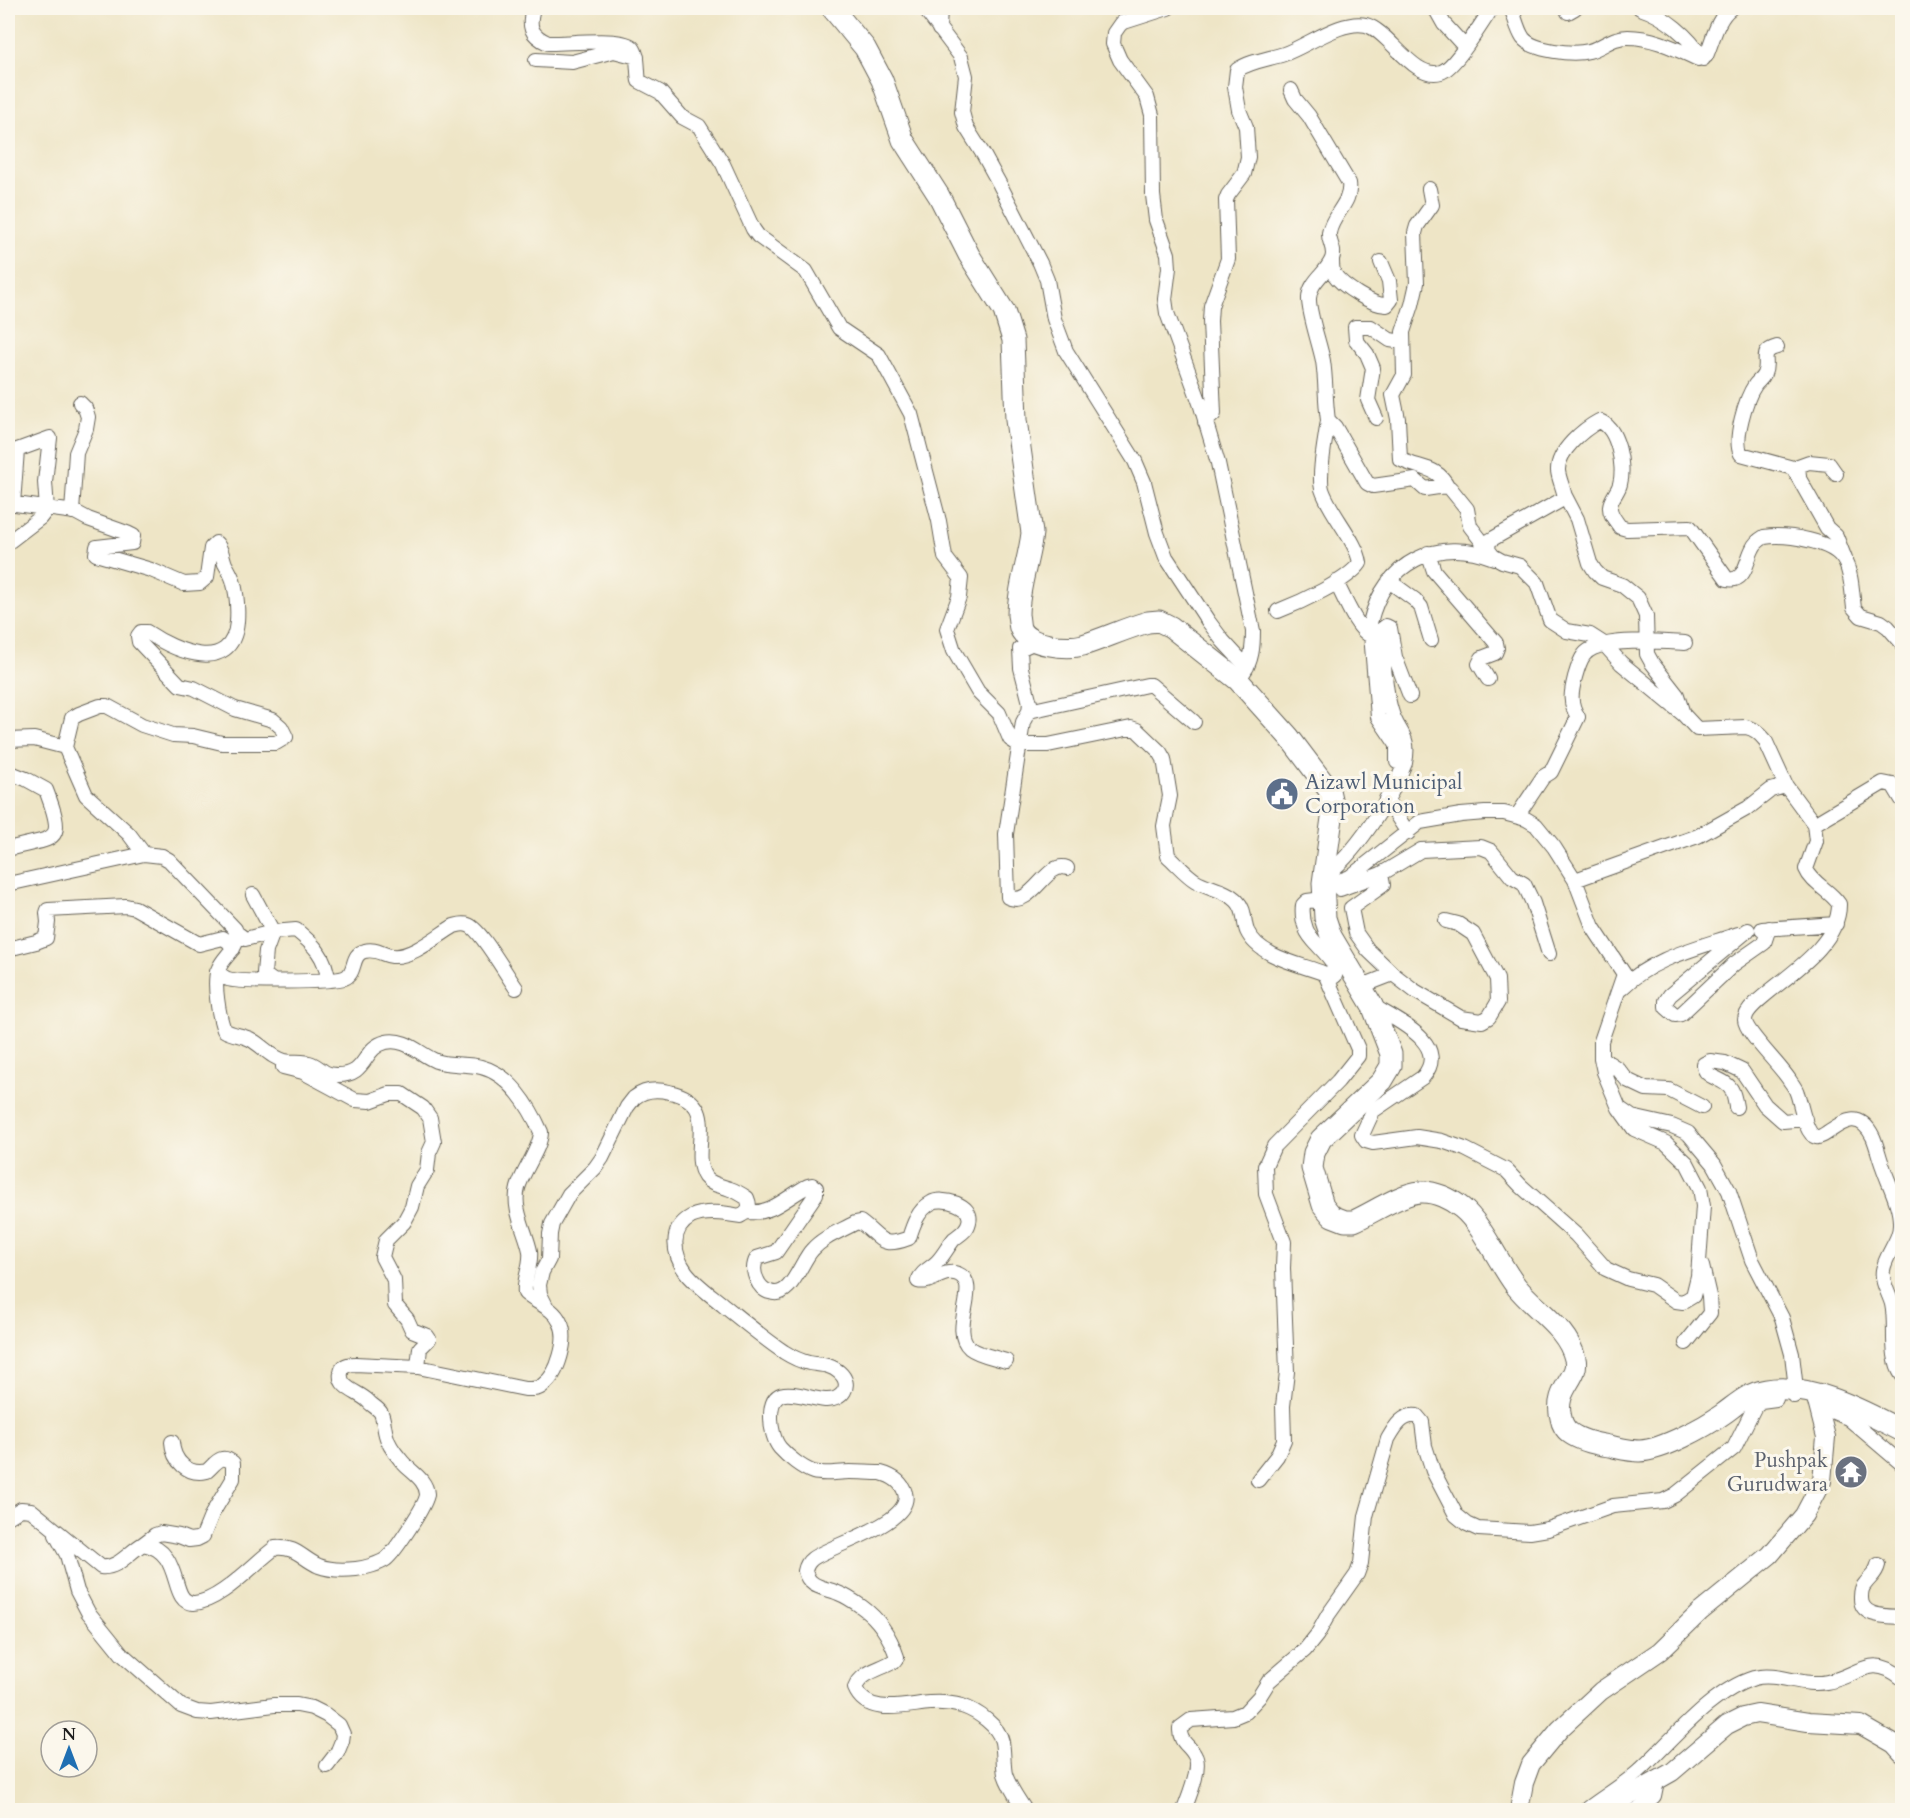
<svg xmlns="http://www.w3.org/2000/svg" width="1910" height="1818" viewBox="0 0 1910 1818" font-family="Cardo,serif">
  <rect width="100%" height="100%" fill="#fbf7ec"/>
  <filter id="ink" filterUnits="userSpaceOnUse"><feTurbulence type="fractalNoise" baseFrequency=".0167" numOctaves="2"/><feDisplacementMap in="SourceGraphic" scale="12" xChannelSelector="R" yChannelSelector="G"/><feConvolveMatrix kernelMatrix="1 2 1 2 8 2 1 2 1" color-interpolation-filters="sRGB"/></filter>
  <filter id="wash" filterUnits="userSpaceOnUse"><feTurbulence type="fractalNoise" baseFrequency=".008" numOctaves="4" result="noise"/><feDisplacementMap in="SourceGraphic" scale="24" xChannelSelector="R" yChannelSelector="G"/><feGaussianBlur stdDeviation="1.35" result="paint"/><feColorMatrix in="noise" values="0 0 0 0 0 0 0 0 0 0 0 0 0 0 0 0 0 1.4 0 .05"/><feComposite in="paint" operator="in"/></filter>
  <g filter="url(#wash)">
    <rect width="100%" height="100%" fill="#eee5c6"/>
  </g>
  <g filter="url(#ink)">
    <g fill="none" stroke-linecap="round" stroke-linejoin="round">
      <defs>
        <path id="minor" d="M 533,8 C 528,26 530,35 548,43 C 564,44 624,36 633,48 C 639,56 637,71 639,81 L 660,92 L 682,117 L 699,126 L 723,164 L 753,229 L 758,236 L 806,271 L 839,328 L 879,355 L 911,414 L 939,521 L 945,557 L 961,578 L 959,597 L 947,629 L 954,651 L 978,692 L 999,713 L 1010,739 L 1019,745 L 1048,745 L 1131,728 L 1137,730 L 1160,752 L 1164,759 L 1170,796 L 1164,826 L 1168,856 C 1177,864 1186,875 1196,881 C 1208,888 1227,890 1237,901 C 1246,910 1243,921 1247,931 C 1259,957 1300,964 1323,973 L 1326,976 L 1358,1049 L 1358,1056 L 1338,1081 L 1274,1146 L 1265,1166 L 1266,1194 L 1284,1242 L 1283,1268 L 1287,1372 L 1283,1406 L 1284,1440 L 1277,1456 L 1258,1480
          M 924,8 L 961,57 L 966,76 L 962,112 L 966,127 L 983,154 L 1000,185 L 1040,263 L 1047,280 L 1054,319 L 1066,351 L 1135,461 L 1144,482 L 1157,533 L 1166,557 L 1208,621 L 1223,641 L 1247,667
          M 1168,8 L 1121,23 L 1114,33 L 1113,44 L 1120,60 L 1147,97 L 1152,115 L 1153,195 L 1156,220 L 1168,254 L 1169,268 L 1165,299 L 1167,313 L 1200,403 L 1218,463 L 1253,631 C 1253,646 1252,661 1243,673
          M 1435,8 L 1444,24 L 1465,47
          M 1511,8 C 1515,17 1517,29 1523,38 C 1533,51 1573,55 1589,51 C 1604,47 1611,37 1628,37 C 1653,37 1676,49 1698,59 L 1706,56 C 1713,40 1717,18 1731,8
          M 1640,8 C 1665,16 1689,36 1703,59
          M 1568,12 L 1575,8
          M 939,29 L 940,8
          M 536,60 L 572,62 L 614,51 L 637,57
          M 1291,90 L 1295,99 L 1309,116 L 1349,183 C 1352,203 1332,214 1329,233 C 1328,242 1336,249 1332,259 C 1326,274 1310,281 1309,298 C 1308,311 1320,345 1323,361 C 1326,380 1325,400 1328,420 L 1335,427 L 1367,483 L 1373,486 L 1415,480 L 1425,489 L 1445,486 L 1450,488 L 1467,509 L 1470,526 L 1493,556 L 1502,561 L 1520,566 L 1537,583 L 1550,620 L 1567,631 L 1590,635 L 1604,644 L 1621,663 L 1683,714 L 1697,729 L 1746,727 C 1755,729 1759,733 1765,740 L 1786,786 L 1814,824 L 1816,841 L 1806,869 C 1812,884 1830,890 1839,904 C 1840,958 1745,996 1745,1020 C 1745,1032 1782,1067 1790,1081 C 1793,1085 1796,1089 1797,1093 C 1801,1103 1805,1134 1816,1137 C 1827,1140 1854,1098 1873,1137 C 1877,1146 1879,1157 1883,1167 C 1889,1185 1900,1204 1900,1223 C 1901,1240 1886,1253 1883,1270 C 1881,1282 1889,1293 1892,1304 C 1897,1326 1889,1356 1902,1375
          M 1429,189 L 1432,205 L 1417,226 L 1415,233 L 1417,283 L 1412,305 L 1403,332 L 1404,375 L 1393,395 L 1398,419 L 1400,459 C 1419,470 1436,464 1448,487
          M 1332,260 C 1332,265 1332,270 1334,274 C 1342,286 1373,306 1387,305 L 1391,300 L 1389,281 L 1381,262
          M 1777,347 C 1758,352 1770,361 1764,374 C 1762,379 1758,381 1755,385 C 1746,398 1733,440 1741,454 L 1793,468 L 1827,528 L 1836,536 L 1845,559
          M 1376,418 L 1368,400 L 1373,368 L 1367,354 L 1356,340 L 1355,327 L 1371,327 L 1390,340 L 1403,342
          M 1205,422 L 1214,414 L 1210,321 L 1211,306 L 1228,259 L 1226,200 L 1228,195 L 1244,174 L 1248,157 L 1246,127 L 1239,110 L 1235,87 L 1237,70 C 1250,61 1269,59 1284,54 C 1307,46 1342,19 1366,25 C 1389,31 1414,81 1441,72 C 1455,68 1483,21 1492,8
          M 1799,476 L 1798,466 L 1809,462 L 1829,464 L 1836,474
          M 1565,496 L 1577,519 L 1590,563 L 1595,571 L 1602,578 L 1622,585 L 1638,598 L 1646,616 L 1647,654 L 1652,663 L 1677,695 L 1683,714
          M 8,503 L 75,512 L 88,519 L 127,533 L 133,536 L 132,543 L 97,547 L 96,554 L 151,570 L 184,584 L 200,583 L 207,577 L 211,548 L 216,543 C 222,549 222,556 225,564 C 228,569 231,574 233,580 C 237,594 238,608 237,622 C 232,676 175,651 147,632 L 141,632 L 138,636 L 139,642 L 180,685 L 194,688 L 235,709 L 273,720 L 281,727 L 286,737 L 276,743 L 222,743 L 193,736 L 173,735 L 142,725 L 107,706 L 100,706 L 79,714 L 72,718 L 65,747 L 86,795 L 129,834 L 144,854
          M 72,512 L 76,453 L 86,429 L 88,417 L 85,408 L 80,403
          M 10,541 L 40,518 L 47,509 L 45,482 L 50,438 L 17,450 L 13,504
          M 1488,549 L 1489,541 L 1494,538 L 1565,498 C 1564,489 1559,480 1558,471 C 1557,451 1584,429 1599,421 C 1618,427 1625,467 1620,484 C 1618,492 1611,498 1610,506 C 1609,514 1616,521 1620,527 L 1627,529 L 1690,527 L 1727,579 C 1746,583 1746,560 1753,548 C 1755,543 1759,540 1764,537 C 1785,534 1835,540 1845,562 C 1852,575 1852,593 1854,608 L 1861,616 L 1881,622 L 1888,627 L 1902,643
          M 1428,553 L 1434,571 L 1496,643 L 1497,648 L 1495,653 L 1482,658 L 1479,664 L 1488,679
          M 1389,581 L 1415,600 L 1421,607 L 1431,640
          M 1336,582 C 1344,597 1357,631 1371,636
          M 1278,611 C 1299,603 1348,581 1360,563 C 1357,541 1329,512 1322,489 C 1318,474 1326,437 1328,420
          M 1029,711 L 1030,703 L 1021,668 L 1020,649 L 1035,642
          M 8,740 L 34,739 L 65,747
          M 1397,762 L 1397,745 L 1378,717 L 1370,623 C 1384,562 1437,536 1494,558
          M 8,772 L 26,779 L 46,790 C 68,847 53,836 8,849
          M 1386,799 L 1408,833
          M 1517,816 L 1543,777 L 1551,772 L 1578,717 C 1569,703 1571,693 1575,677 C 1577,670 1580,660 1584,655 C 1598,636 1663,642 1685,643
          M 1814,824 L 1883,783 L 1893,785 L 1902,800
          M 1067,868 C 1046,860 1032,909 1008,897 L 1006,834 L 1023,722 L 1029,711 L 1147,685 L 1151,685 L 1194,722
          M 1381,874 L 1383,885 L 1351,908 L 1356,933 L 1368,950 L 1393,974
          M 1323,877 C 1354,857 1392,797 1405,763 C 1411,734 1397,733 1391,710 C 1384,687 1384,659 1381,635 L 1382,629 L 1386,626 L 1390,628 L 1395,657 L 1410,696
          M 1575,880 L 1698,836 L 1748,808 L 1771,790 L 1786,786
          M 1323,883 L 1336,882 L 1350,877 L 1420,822 L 1461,815 L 1485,813 L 1504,813 L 1526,819 L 1536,825 L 1554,847 L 1575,880 L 1593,927 L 1624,974 L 1601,1041 L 1601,1058 L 1604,1072 L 1619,1108 L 1634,1129 L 1666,1143 L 1687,1163 L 1700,1188 L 1703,1206 L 1698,1276 L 1693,1296 L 1683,1302 L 1676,1301 L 1653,1285 L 1628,1279 L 1606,1269 L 1576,1235 L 1521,1186 L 1506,1170 L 1465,1149 L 1442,1141 L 1417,1137 L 1373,1143 L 1366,1141 L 1362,1135 L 1373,1111 L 1423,1077 C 1451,1044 1396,1020 1373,1006
          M 8,884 L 144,854 L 162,856 L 169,860 L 235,929 C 242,948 224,954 218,970 C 213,983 219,1017 224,1030 C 232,1035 242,1035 250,1039 C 262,1045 271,1058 285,1061 C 293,1063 303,1060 312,1064 C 323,1069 322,1074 336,1075 C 369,1076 361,1048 386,1042 C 404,1037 421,1055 436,1061 C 450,1066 467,1063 481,1067 C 510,1074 530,1107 541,1132 C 541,1148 523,1170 518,1188 C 512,1209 526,1231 530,1251 C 532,1266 523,1279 525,1293 C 536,1303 553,1307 560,1322 C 569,1338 558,1375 543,1385 C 538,1390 532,1389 525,1389 L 418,1367 L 355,1364 C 349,1364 342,1365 341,1373 C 338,1388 359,1392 368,1401 C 371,1405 378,1408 381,1413 C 384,1420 384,1428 386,1435 C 388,1444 394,1452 400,1459 C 408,1471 426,1478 427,1494 C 427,1504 394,1553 386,1559 C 379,1564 365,1568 356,1569 C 345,1570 329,1570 319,1566 C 301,1558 297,1546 275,1548 C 254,1563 220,1602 194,1603 C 168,1604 185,1551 143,1544 C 129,1552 118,1569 101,1567 L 31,1510 L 21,1509 L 8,1517
          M 1340,889 L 1381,874 L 1421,850 L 1481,847 L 1491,851 L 1512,877 L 1524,884 L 1533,903 L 1549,954
          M 253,895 L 273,932 L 266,951 L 264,973 L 266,976 L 273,981
          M 1324,907 L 1315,900 L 1307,901 L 1303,905 C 1302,913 1303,921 1306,929 C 1311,944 1339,959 1335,976 L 1331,978 L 1326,976
          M 1762,929 L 1836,924
          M 1748,930 L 1670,995 L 1666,1001 L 1666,1007 L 1675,1015 L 1681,1014 L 1734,964 L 1764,943 L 1769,928
          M 237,933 L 245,939 L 273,932 L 296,930 C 313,944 326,956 328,980
          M 8,949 L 36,942 L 46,938 L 48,922 L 47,913 L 48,910 L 126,906 L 135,908 L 199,944 L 223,938 L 229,942 L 233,949
          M 217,972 C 220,974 224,978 228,979 C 240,983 332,982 344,978 C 357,974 350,954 365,951 C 375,948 383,955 392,956 C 412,958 437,936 454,926 C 458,925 463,923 468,925 C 480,928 507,976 516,988
          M 1362,986 L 1393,974 L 1415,991 L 1461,1018 L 1482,1021 L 1489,1017 L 1498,1002 L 1497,979 L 1473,934 L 1458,924 L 1446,921
          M 1621,989 C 1651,958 1698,948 1738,934
          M 1601,1058 L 1618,1069 L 1627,1080 L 1646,1089 L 1669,1090 L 1702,1107
          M 283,1067 L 303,1072 L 355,1100 L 370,1101 L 389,1094 L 402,1094 L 423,1108 L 430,1118 L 434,1142 L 429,1153 L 427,1170 L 417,1186 L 412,1207 L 404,1222 L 386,1240 L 382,1257 L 394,1280 L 395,1305 L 407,1319 L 412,1330 L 427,1336 L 429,1339 L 420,1348 L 418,1367
          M 1736,1107 C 1735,1101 1734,1094 1731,1089 C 1724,1077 1703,1079 1704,1064 L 1710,1061 L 1725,1063 L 1742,1071 L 1765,1105 L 1783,1121 L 1805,1119
          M 1619,1108 L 1632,1117 L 1672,1126 L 1688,1133 L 1714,1164 L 1729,1191 L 1752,1260 L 1782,1318 L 1792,1354 L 1796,1389 L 1794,1396
          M 748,1212 C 771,1215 788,1196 808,1186 L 812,1185 L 816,1188 L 816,1194 L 776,1252 L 757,1258 C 753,1265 753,1272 757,1280 C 759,1285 764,1291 770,1292 C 791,1300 801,1261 812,1250 C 823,1237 841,1231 855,1223 L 860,1222 C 882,1238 880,1249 909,1238 C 913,1225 918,1210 931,1203 C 942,1196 974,1205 969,1222 C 967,1231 960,1234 954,1239 C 948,1246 944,1255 937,1262 C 930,1269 922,1271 918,1281 C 931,1285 943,1268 958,1274 C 983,1285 948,1329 970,1348 C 979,1355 994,1357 1006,1361
          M 547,1308 L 540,1294 L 539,1285 L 542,1272 L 549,1259 L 550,1234 L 552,1224 L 569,1194 L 595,1168 L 602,1158 L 627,1107 L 634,1098 C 644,1090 657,1089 669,1092 C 724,1103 687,1150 705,1177 C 712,1186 721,1185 730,1189 C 736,1191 741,1194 747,1198 C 751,1207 749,1211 740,1216 C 725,1213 706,1210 691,1217 C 669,1229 673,1254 686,1272 C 695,1284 711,1295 723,1305 C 743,1321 763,1338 784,1352 C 792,1357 800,1361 809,1363 C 820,1365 830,1364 839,1372 C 854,1385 842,1401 825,1400 C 801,1398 770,1379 771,1418 C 771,1428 774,1441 780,1448 C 788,1457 802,1468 813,1472 C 824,1475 838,1472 850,1472 C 860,1472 871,1473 881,1473 C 892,1476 902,1482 905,1493 C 914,1523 830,1545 812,1559 C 808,1562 806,1566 805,1571 C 809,1588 824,1587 838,1593 C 846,1596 855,1602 862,1607 C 880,1620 890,1636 897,1657 L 894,1661 C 880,1670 862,1671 855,1688 C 867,1717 906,1705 930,1703 C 941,1702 951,1703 962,1706 C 977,1711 999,1726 1002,1742 C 1004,1752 1003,1764 1005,1774 C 1009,1787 1018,1799 1025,1810
          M 1686,1343 L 1710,1313 L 1709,1296 L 1702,1266
          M 1817,1405 L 1848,1418 L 1902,1464
          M 56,1535 L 67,1555 L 77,1591 L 88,1612 L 122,1654 L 181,1706 L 197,1712 L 211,1713 L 274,1705 L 297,1705 L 312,1708 L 326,1715 L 339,1725 L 343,1734 L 342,1741 L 337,1753 L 327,1766
          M 143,1544 L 155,1535 L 161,1533 L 179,1536 L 189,1540 L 197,1539 L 203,1536 L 212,1514 L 233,1479 L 233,1463 C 221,1453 216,1463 207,1471 C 188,1476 173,1461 172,1442
          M 1878,1565 C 1876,1574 1871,1576 1865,1584 C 1862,1587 1861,1593 1861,1597 C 1860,1618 1888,1616 1902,1617
          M 1184,1810 C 1188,1799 1202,1767 1195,1756 C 1190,1745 1179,1743 1180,1728 L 1191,1720 L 1233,1717 L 1245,1712 L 1259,1697 L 1269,1681 L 1305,1650 L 1317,1635 L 1328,1615 L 1357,1574 L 1361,1563 L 1366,1516 L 1388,1439 C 1395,1427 1402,1414 1417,1416 L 1422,1422 L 1425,1446 L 1433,1471 L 1456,1515 L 1467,1524 L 1478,1529 L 1530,1532 L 1548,1529 L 1613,1506 L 1663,1501 L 1675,1495 L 1734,1448 L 1755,1406 L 1761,1401 L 1776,1399
          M 1586,1810 C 1603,1797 1622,1786 1638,1772 C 1670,1743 1711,1691 1754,1678 C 1778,1672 1802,1687 1827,1682 C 1859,1676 1870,1652 1902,1678
          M 1638,1810 L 1654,1796 L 1657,1781"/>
        <path id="major" d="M 1519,1810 L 1524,1783 L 1531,1764 L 1560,1729 L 1601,1691 L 1660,1651 L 1700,1612 L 1770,1555 L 1804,1515 L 1822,1481 L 1826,1437 L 1815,1394
          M 1608,1810 L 1626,1798 L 1672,1772 L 1727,1725 L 1743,1717 L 1757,1714 L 1808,1722 L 1861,1725 L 1894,1744 L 1902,1753"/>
        <path id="highway" d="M 832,8 L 865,48 L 882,80 L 903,140 L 939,196 L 969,255 L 1004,311 L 1013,340 L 1016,420 L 1032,533 C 1029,560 1018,587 1018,615 C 1019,619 1019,625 1020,628 C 1026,646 1068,649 1083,645 C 1105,638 1126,628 1148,622 L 1159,621 L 1171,627 L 1238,680 L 1289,737 L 1329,790 L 1332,804 L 1332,818 L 1323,883 L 1325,918 L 1331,936 L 1372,1005 L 1391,1054 L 1391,1066 L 1382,1081 L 1321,1139 L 1314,1153 L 1312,1168 L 1323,1205 L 1332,1216 L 1345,1221 L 1354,1221 C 1372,1213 1402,1193 1420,1192 C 1435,1191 1451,1199 1462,1208 C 1482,1224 1499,1264 1516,1286 C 1535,1310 1568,1328 1575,1359 C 1580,1378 1553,1389 1561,1418 C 1562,1424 1566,1430 1570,1433 C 1581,1441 1596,1444 1609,1446 C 1619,1448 1630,1451 1640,1451 C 1662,1450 1705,1427 1723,1414 C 1737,1404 1748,1393 1766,1390 C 1810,1382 1864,1411 1902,1431"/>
      </defs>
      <use href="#minor" stroke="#666258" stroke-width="16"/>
      <use href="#major" stroke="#666258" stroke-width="20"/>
      <use href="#highway" stroke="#666258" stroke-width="23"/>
      <use href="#minor" stroke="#fff" stroke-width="14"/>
      <use href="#major" stroke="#fff" stroke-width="18"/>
      <use href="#highway" stroke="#fff" stroke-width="21"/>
    </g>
  </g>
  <defs>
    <symbol id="civic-disc" viewBox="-11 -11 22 22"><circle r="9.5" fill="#5c6f8a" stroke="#fbf7ec"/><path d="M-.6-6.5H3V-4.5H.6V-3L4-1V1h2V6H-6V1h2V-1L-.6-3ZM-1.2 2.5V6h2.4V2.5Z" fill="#fff"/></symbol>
    <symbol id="temple-disc" viewBox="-11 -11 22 22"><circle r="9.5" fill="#6b7280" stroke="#fbf7ec"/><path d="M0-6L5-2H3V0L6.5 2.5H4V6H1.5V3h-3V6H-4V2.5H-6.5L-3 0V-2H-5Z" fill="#fff"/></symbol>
  </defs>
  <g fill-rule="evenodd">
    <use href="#civic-disc" x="1263" y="775" width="38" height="38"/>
    <use href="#temple-disc" x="1832" y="1453" width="38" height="38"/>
  </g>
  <g text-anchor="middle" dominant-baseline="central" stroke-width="6" stroke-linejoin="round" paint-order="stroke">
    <g font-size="21" fill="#4e5e75" stroke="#fbf7ec" text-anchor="start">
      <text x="1305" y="782">Aizawl Municipal<tspan x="1305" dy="24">Corporation</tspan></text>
    </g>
    <g font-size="21" fill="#5b616d" stroke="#fbf7ec" text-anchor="end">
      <text x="1828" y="1460">Pushpak<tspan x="1828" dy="24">Gurudwara</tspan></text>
    </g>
  </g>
  <rect width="1910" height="1818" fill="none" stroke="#fbf7ec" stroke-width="30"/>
  <g transform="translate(69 1749)"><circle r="28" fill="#fbf7ec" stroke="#a29f99" stroke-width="1.5"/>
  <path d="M0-4.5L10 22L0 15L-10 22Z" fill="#1f6fb2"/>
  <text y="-9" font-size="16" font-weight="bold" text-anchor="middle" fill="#1c1c1c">N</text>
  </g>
</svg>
